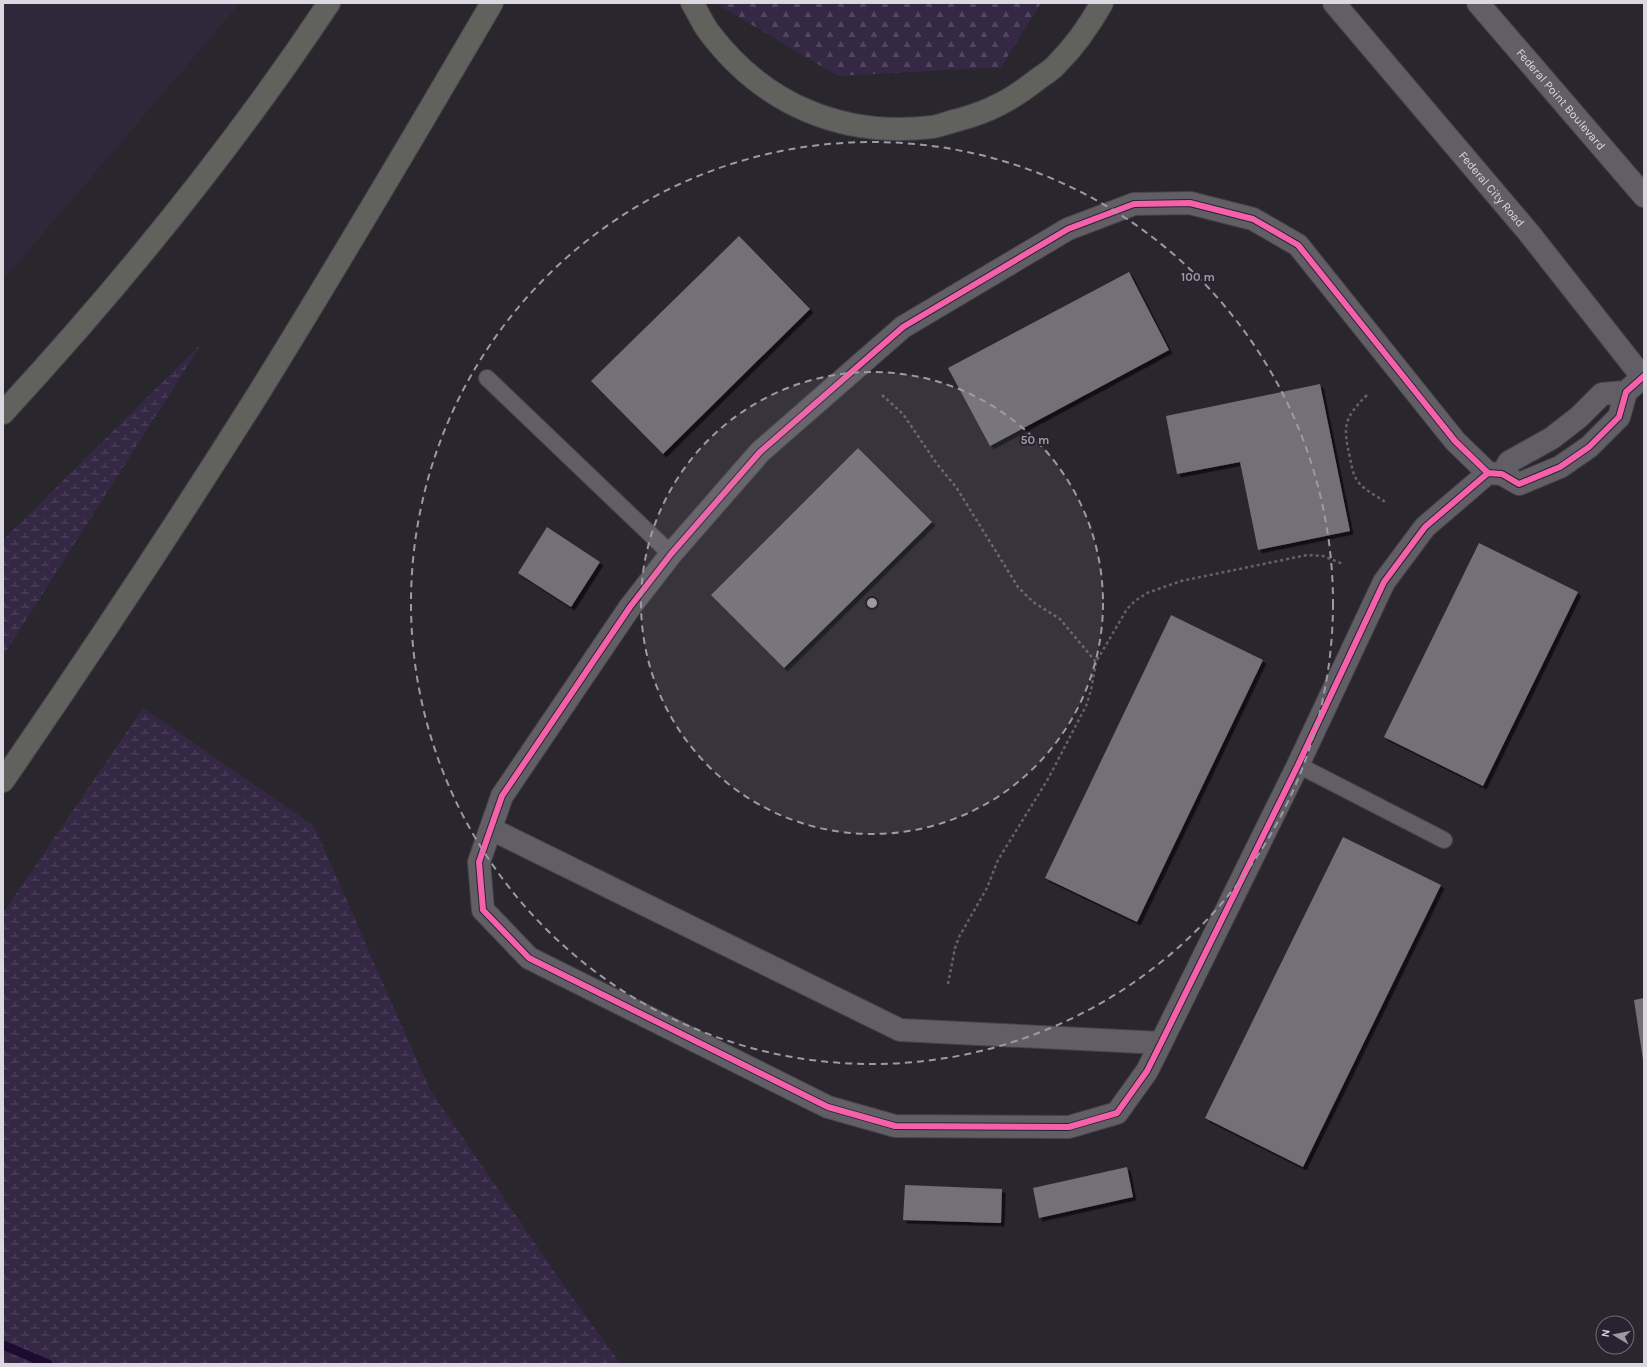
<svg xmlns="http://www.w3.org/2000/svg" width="1647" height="1367" viewBox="0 0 1647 1367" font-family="Karla,sans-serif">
  <defs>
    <pattern id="forest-firs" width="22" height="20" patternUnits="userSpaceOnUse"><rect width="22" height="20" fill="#342845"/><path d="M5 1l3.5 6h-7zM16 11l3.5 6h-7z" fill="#514660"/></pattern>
    <pattern id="wetland-marsh" width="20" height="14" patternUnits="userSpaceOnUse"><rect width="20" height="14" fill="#342845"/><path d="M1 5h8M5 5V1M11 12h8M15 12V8" fill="none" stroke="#514660"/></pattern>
    <filter id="shadow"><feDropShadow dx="3.5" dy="3.5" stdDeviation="0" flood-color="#0009"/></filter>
  </defs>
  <rect width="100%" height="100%" fill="#2a262e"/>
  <path fill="#2f283a" d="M 3,3 L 240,3 L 3,280 Z"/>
  <path fill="url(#forest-firs)" d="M 715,3 L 1041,3 L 1001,67 L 838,76 Z"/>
  <path fill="url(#wetland-marsh)" d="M 202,343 L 3,656 L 3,540 Z
    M 143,708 L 314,826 L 430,1090 L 569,1293 L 621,1364 L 3,1364 L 3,913 Z"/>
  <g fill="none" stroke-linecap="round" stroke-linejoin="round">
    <path stroke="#1d0c30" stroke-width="9" d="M 3,1345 L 48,1364"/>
  </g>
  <path fill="#737077" filter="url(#shadow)" d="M 739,236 L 810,309 L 663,454 L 591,381 Z
    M 1129,272 L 1169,350 L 990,446 L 948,368 Z
    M 1320,384 L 1350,531 L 1258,550 L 1240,462 L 1177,474 L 1166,416 Z
    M 858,448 L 932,522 L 784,668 L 711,595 Z
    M 547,527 L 600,562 L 571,607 L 518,573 Z
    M 1479,543 L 1578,592 L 1483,786 L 1384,737 Z
    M 1171,615 L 1263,660 L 1137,922 L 1045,878 Z
    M 1343,837 L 1441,885 L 1303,1167 L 1205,1118 Z
    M 1644,998 L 1644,1060 L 1643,1060 L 1634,1000 Z
    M 1127,1167 L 1133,1197 L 1039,1218 L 1033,1188 Z
    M 905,1185 L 1002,1189 L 1001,1223 L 903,1220 Z"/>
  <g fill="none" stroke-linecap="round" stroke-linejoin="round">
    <defs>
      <path id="lane" d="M 487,378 L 671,554
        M 1298,765 L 1444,840"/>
      <g id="street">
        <path id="s1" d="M 1478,3 L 1644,196"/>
        <path d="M 1488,473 L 1455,441 L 1298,245 L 1253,219 L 1190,203 L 1134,204 L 1068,229 L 903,327 L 760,452 L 671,554 L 630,607 L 502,796 L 479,862 L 483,910 L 529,958 L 828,1107 L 895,1126 L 1069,1127 L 1117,1113 L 1147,1071 L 1161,1043 L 1298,765 L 1384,582 L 1425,527 L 1488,473 L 1502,474 L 1519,484 L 1560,467 L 1589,447 L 1619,417 L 1626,392 L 1644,376"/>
        <path d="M 1502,474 L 1509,462 L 1552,438 L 1579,417 L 1602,394 L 1626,392"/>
        <path d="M 491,829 L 900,1030 L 1161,1043"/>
      </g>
      <g id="secondary">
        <path id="s2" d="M 1334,3 L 1529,233 L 1644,379"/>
      </g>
      <path id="highway" d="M 692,3 C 698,12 702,23 709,32 C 763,104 842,138 932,127 C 940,126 949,122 958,120 C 991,111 1011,100 1038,79 C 1045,74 1052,70 1057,64 C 1076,45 1089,26 1102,3
        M 3,413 C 122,284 232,149 329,3
        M 3,781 C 91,653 177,523 260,391 C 339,263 416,133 492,3"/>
    </defs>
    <use href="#lane" stroke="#47444b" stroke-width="18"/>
    <use href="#street" stroke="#47444b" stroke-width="24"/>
    <use href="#secondary" stroke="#47444b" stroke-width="24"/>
    <use href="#highway" stroke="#47444b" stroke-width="24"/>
    <path stroke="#646267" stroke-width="2.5" stroke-dasharray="3 3" stroke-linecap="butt" d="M 882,395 L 903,414 L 937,464 L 956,487 L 1018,587 L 1033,602 L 1060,619 L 1096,662 L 1127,609 L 1135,601 L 1147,593 L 1181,581 L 1307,555 L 1323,556 L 1343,564
      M 1367,395 C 1343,419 1343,426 1350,458 C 1352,467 1353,477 1360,484 C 1366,491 1377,496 1385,502
      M 948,984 L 955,948 L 959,937 L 987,888 L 998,860 L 1048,779 L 1086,706 L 1091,690 L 1096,662"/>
    <use href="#lane" stroke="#615f65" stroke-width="16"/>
    <use href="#street" stroke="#615f65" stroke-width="22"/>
    <use href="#secondary" stroke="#615f65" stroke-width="22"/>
    <use href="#highway" stroke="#61615e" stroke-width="22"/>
    <defs>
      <path id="cycleway" d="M 1488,473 L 1455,441 L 1298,245 L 1253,219 L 1190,203 L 1134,204 L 1068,229 L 903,327 L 760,452 L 671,554 L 630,607 L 502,796 L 479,862 L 483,910 L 529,958 L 828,1107 L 895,1126 L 1069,1127 L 1117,1113 L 1147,1071 L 1161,1043 L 1298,765 L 1384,582 L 1425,527 L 1488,473 L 1502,474 L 1519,484 L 1560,467 L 1589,447 L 1619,417 L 1626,392 L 1644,376"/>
    </defs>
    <use href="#cycleway" stroke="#292331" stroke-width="8"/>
    <use href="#cycleway" stroke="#f560ab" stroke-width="6"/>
  </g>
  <circle cx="872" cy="603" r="231" fill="#9e9aa3" fill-opacity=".12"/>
  <g fill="none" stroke="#9e9aa3" stroke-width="2" stroke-dasharray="7 5">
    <circle cx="872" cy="603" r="231"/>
    <circle cx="872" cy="603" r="461"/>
  </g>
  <g text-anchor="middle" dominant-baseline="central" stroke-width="4" stroke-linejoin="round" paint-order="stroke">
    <g font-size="12" fill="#dcd8e2" stroke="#292331">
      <text stroke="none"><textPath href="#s1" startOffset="127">Federal Point Boulevard</textPath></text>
      <text stroke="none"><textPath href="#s2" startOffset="244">Federal City Road</textPath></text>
    </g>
  </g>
  <circle cx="872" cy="603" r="6" fill="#9e9aa3" stroke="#292331" stroke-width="2"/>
  <g font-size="12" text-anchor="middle" font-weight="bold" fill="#9e9aa3" stroke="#292331" stroke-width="4" stroke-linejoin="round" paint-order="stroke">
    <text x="1198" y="281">100 m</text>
    <text x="1035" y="444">50 m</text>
  </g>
  <rect width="1647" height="1367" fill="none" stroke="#dcd8e2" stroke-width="8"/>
  <g transform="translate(1615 1335) rotate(280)"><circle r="19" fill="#292331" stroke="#716b78"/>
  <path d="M0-3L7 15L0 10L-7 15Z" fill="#9e9aa3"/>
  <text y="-6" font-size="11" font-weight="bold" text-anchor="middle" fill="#dcd8e2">N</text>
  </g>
</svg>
